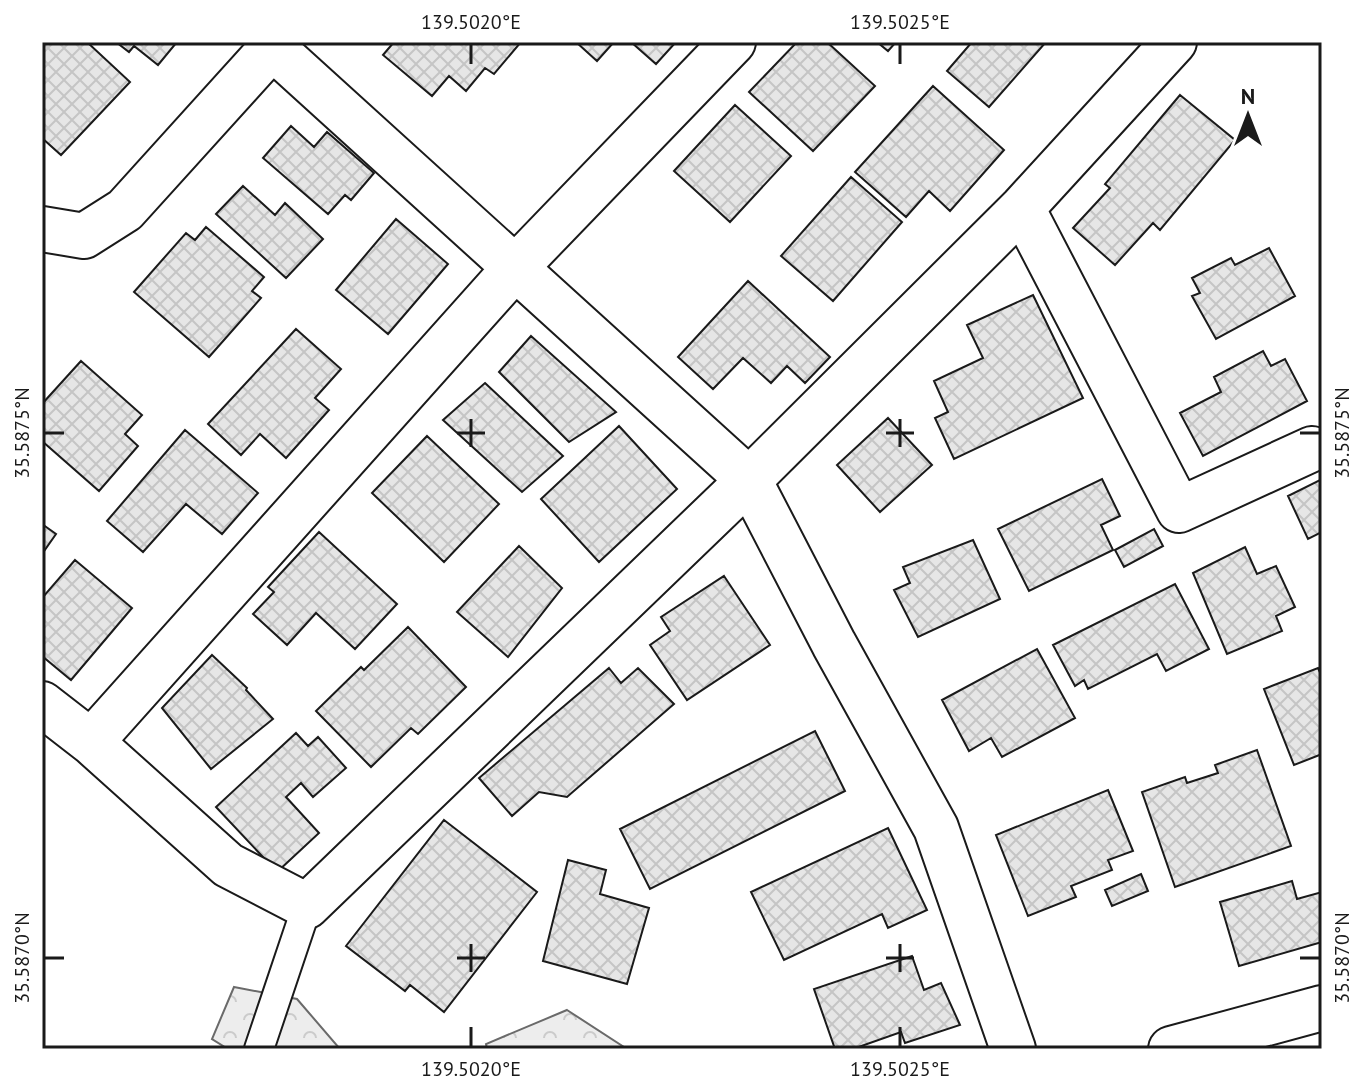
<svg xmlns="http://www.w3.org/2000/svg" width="1364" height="1091" viewBox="0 0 1364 1091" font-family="'PT Sans',sans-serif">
  <defs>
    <pattern id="forest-crowns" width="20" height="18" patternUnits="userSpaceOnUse" patternTransform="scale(2)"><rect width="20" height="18" fill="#ededed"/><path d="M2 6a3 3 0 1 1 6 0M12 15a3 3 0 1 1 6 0" fill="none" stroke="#cbcbcb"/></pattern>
    <pattern id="building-cross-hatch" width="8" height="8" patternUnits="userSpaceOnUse" patternTransform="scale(2)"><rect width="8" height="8" fill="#e6e6e6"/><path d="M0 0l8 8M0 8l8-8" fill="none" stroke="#c5c5c5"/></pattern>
  </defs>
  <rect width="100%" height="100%" fill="#fff"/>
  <path fill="url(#forest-crowns)" stroke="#6a6a6a" stroke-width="2" d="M 234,987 L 297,999 L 340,1049 L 228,1049 L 212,1039 Z
    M 567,1010 L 627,1049 L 487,1049 L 486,1044 Z"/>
  <path fill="url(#building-cross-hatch)" stroke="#1a1a1a" stroke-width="2" d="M 42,42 L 87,42 L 130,82 L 61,155 L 42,138 Z
    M 116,42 L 177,42 L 158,65 L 134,46 L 129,52 Z
    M 394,42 L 521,42 L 494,74 L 485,68 L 466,91 L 449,76 L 432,96 L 383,55 Z
    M 576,42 L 614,42 L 597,61 Z
    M 631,42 L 676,42 L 656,64 Z
    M 797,42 L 827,42 L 875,86 L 813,151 L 749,92 Z
    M 877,42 L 896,42 L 888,51 Z
    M 972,42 L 1046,42 L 989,107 L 947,71 Z
    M 933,86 L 1004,150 L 950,211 L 929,191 L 906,217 L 855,172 Z
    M 1180,95 L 1235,140 L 1160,230 L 1153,223 L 1115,265 L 1073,228 L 1110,188 L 1105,184 Z
    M 735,105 L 791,156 L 730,222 L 674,171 Z
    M 291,126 L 314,147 L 327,132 L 374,173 L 351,200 L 345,195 L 328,214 L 263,158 Z
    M 851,177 L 902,222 L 833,301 L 781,256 Z
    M 243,186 L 275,215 L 285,203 L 323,239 L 286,278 L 216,214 Z
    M 396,219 L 448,264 L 388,334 L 336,290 Z
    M 206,227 L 264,277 L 252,291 L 261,298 L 209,357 L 134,292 L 186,233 L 195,240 Z
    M 1269,248 L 1295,296 L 1216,339 L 1192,296 L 1200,293 L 1192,278 L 1231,258 L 1235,265 Z
    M 748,281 L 830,357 L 805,383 L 787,366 L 771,383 L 743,358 L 713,389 L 678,357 Z
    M 1033,295 L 1083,398 L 954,459 L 935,418 L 948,412 L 934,381 L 983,358 L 967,325 Z
    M 296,329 L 341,369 L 315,398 L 329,410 L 286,458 L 260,434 L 241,455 L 208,424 Z
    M 531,336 L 616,412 L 569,442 L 499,372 Z
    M 1263,351 L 1271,366 L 1285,359 L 1307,401 L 1203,456 L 1180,413 L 1221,392 L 1214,377 Z
    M 81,361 L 142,415 L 125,434 L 138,446 L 99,491 L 42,441 L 42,404 Z
    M 485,383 L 563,456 L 522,492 L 443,420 Z
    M 888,418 L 932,465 L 880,512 L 837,465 Z
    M 619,426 L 677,489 L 599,562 L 541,499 Z
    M 185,430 L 258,493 L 222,534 L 186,504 L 143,552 L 107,521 Z
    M 427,436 L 499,504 L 444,562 L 372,493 Z
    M 1102,479 L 1120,516 L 1101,525 L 1113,550 L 1029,591 L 998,529 Z
    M 1322,479 L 1322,532 L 1308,539 L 1288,496 Z
    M 42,524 L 56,534 L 42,554 Z
    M 1154,529 L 1163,546 L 1124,567 L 1115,550 Z
    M 319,532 L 397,604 L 355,649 L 316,613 L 287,645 L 253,614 L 274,592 L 268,587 Z
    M 973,540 L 1000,599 L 918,637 L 894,590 L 910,583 L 903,567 Z
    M 519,546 L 562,588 L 508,657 L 457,612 Z
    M 1245,547 L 1257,574 L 1276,566 L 1295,607 L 1276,616 L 1282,631 L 1227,654 L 1193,573 Z
    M 75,560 L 132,608 L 71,680 L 42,656 L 42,598 Z
    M 724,576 L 770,645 L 687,700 L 650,645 L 670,631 L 661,617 Z
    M 1175,584 L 1209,649 L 1166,671 L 1157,654 L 1088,689 L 1084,680 L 1075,686 L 1053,645 Z
    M 408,627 L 466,687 L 418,734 L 411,728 L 371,767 L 316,711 L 361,667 L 364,670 Z
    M 1037,649 L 1075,718 L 1002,757 L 991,738 L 969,751 L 942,700 Z
    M 212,655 L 247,688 L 246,690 L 273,719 L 211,769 L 162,708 Z
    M 609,668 L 621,683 L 638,668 L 674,704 L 567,797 L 539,792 L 512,816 L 479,778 Z
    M 1318,668 L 1322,677 L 1322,754 L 1294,765 L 1264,689 Z
    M 815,731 L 845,791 L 650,889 L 620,829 Z
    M 296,733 L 308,746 L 318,737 L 346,768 L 313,797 L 301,783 L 286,797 L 319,833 L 277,872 L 216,807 Z
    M 1257,750 L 1291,846 L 1175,887 L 1142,792 L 1185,777 L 1187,783 L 1218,773 L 1215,765 Z
    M 1108,790 L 1133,851 L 1108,860 L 1112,870 L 1071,886 L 1076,897 L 1028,916 L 996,835 Z
    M 444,820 L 537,892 L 444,1012 L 410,985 L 405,991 L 346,946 Z
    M 888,828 L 927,910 L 888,928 L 882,914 L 784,960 L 751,892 Z
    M 568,860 L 606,870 L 600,894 L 649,908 L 627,984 L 543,961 Z
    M 1141,874 L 1148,891 L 1112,906 L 1105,890 Z
    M 1292,881 L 1297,899 L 1322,892 L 1322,942 L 1239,966 L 1220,902 Z
    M 912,956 L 924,990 L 941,983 L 960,1025 L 905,1043 L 901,1032 L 853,1049 L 835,1049 L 814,989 Z"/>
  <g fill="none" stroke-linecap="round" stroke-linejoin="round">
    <defs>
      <path id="service" d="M 259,1049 L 307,906"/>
      <path id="minor" d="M 272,47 L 749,480 L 834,644 L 936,828 L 1013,1049
        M 1022,208 L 1179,510 L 1312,449
        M 42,704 L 91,742 L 228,865 L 307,906 L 749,480 L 1022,208 L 1174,42
        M 91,742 L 514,269 L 733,42
        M 1171,1049 L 1322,1008"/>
      <path id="tertiary" d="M 42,229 L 84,236 L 125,210 L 277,42"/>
    </defs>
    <use href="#service" stroke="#1a1a1a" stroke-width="32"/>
    <use href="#minor" stroke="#1a1a1a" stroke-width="48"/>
    <use href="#tertiary" stroke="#1a1a1a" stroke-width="48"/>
    <use href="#service" stroke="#fff" stroke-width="28"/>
    <use href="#minor" stroke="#fff" stroke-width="44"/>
    <use href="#tertiary" stroke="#fff" stroke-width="44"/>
  </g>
  <path fill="none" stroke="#1a1a1a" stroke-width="3" d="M 471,44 L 471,64M 900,44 L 900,64M 471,419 L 471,447M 900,419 L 900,447M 44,433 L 64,433M 457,433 L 485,433M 886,433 L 914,433M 1300,433 L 1320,433M 471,944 L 471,972M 900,944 L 900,972M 44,958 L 64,958M 457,958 L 485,958M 886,958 L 914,958M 1300,958 L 1320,958M 471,1027 L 471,1047M 900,1027 L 900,1047"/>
  <rect width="1364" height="1091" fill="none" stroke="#ffffff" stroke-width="88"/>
  <g transform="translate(1248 116)" stroke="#ffffff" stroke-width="6" paint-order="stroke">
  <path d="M0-6L14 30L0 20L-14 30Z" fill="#1a1a1a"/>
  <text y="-12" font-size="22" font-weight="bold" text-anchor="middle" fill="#1a1a1a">N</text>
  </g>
  <rect x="44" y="44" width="1276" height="1003" fill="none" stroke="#1a1a1a" stroke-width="3"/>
  <g font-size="20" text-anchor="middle" fill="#1a1a1a">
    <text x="471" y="29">139.5020°E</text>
    <text x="900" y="29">139.5025°E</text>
    <text transform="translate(22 433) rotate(-90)" y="7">35.5875°N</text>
    <text transform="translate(1342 433) rotate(-90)" y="7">35.5875°N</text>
    <text transform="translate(22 958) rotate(-90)" y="7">35.5870°N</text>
    <text transform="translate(1342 958) rotate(-90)" y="7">35.5870°N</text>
    <text x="471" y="1076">139.5020°E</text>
    <text x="900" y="1076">139.5025°E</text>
  </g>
</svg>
